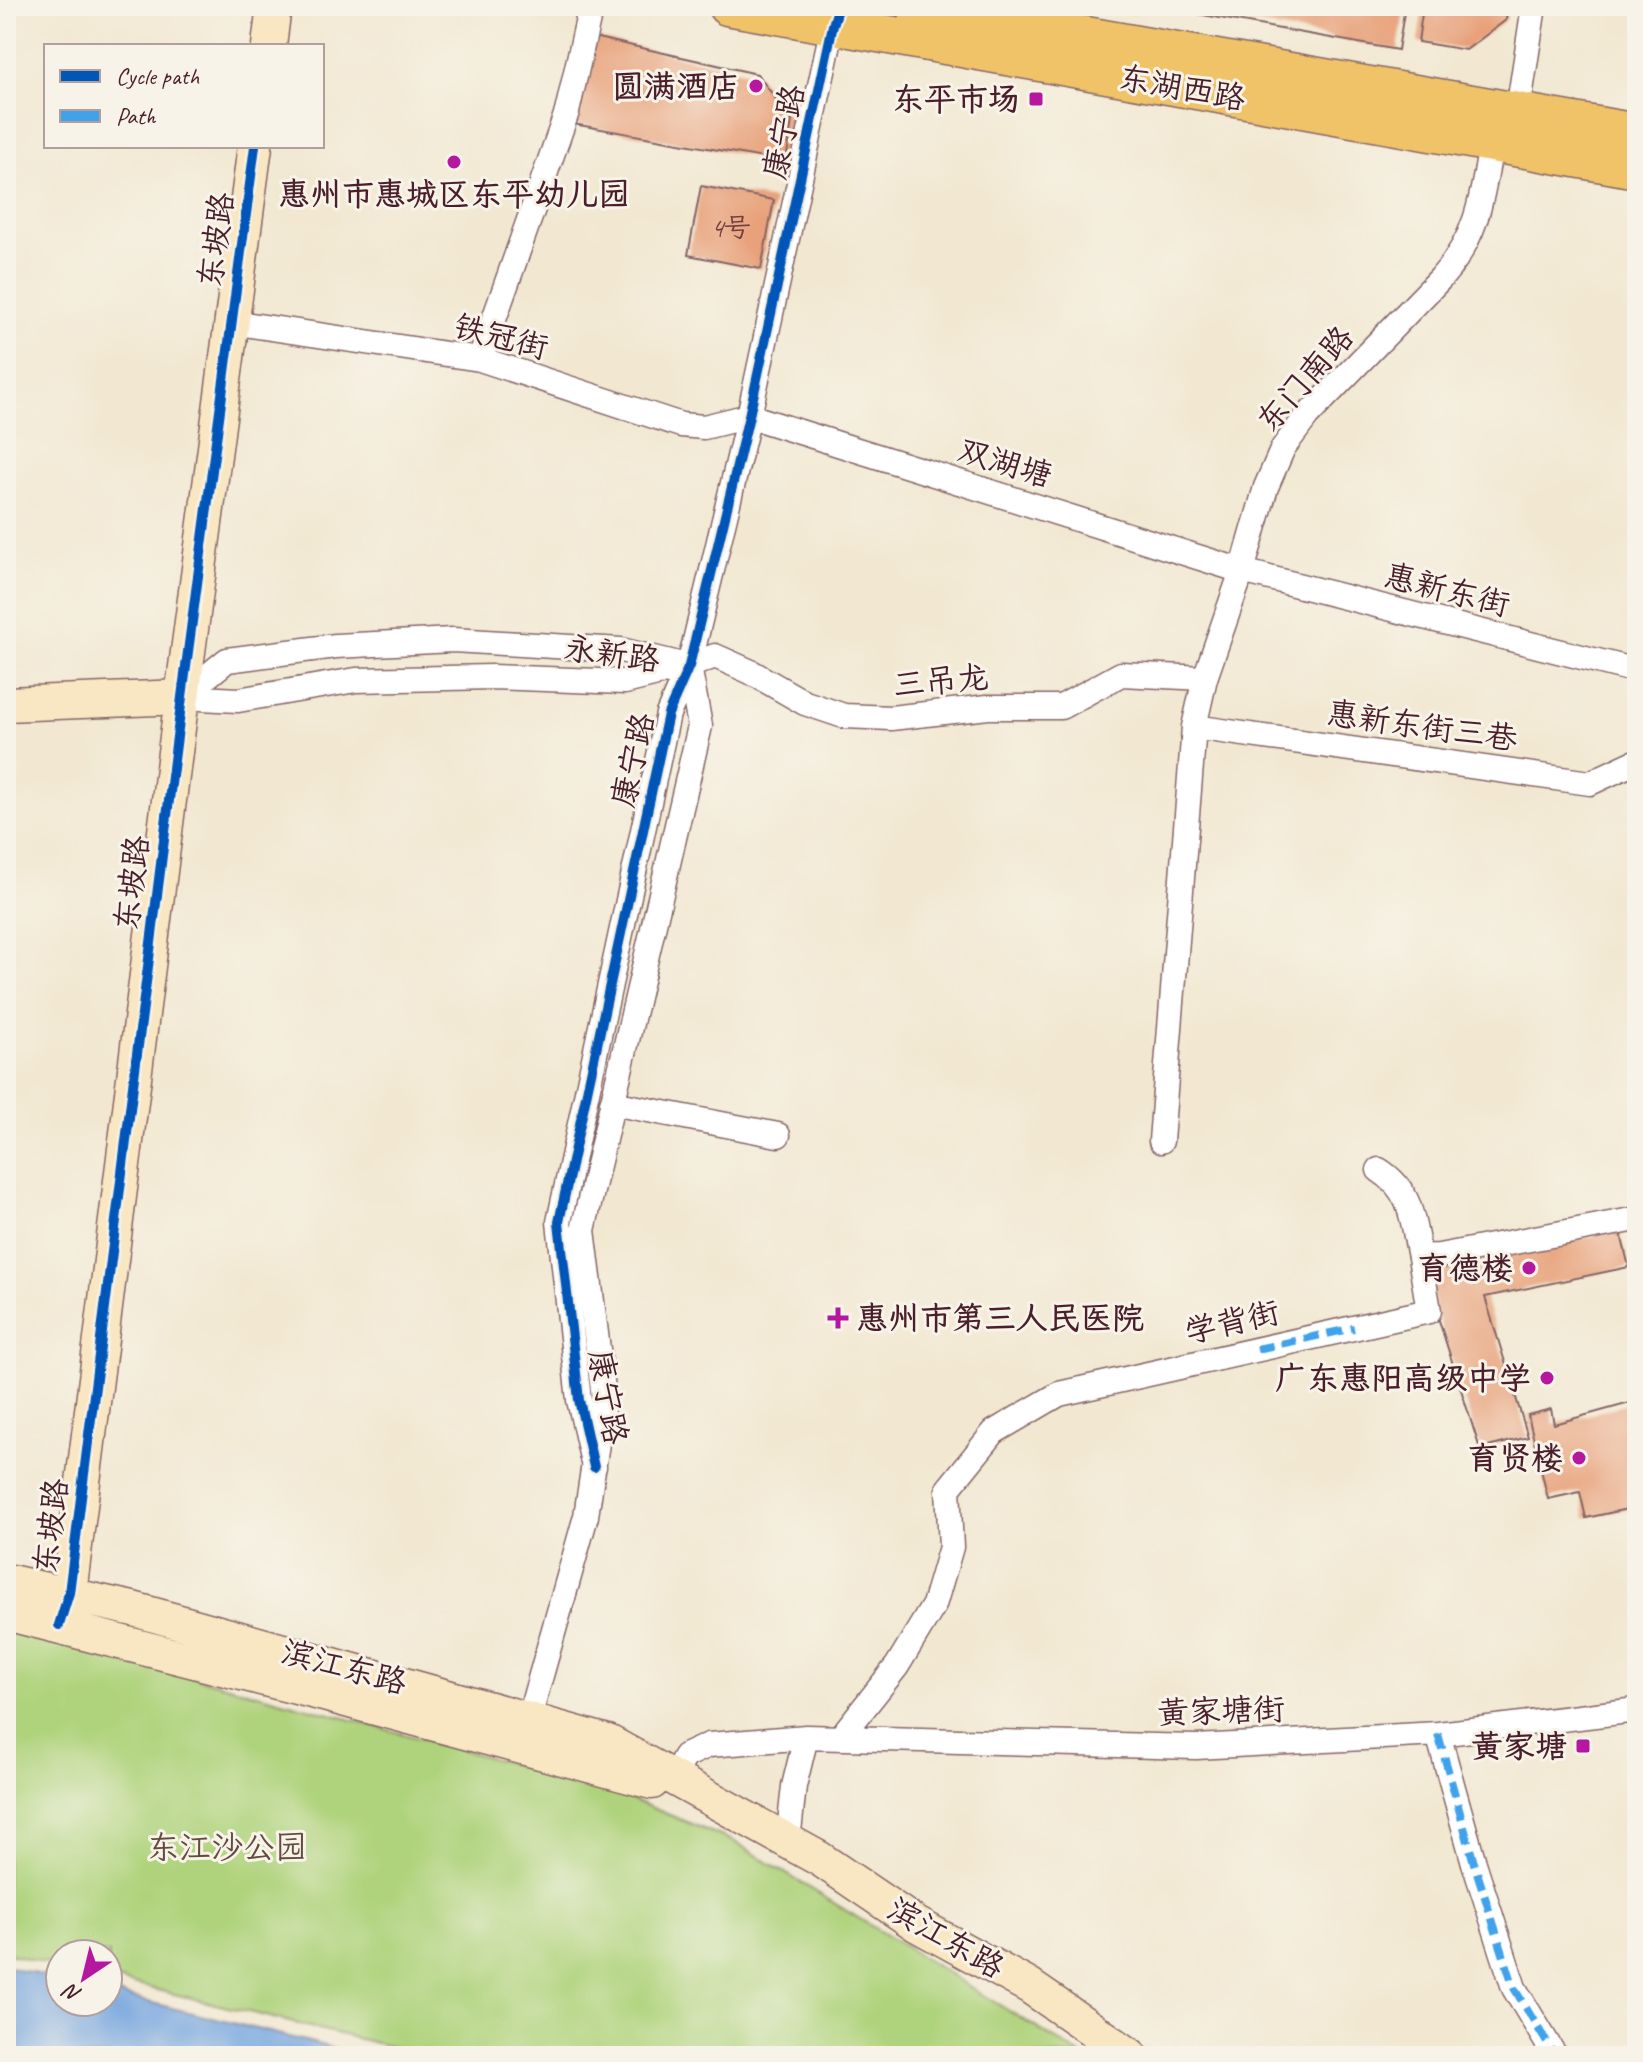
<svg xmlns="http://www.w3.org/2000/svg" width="1643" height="2062" viewBox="0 0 1643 2062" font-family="Caveat,'LXGW WenKai TC',sans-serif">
  <rect width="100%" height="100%" fill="#f7f3e8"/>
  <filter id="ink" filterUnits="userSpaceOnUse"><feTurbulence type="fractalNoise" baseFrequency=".0125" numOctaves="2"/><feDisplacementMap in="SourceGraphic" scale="16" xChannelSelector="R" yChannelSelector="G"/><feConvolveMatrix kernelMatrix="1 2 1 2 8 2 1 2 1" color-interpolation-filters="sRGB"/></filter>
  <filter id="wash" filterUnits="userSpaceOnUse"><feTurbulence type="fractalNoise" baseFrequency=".006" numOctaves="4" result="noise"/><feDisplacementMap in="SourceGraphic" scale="32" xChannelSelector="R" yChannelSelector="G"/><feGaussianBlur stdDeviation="1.8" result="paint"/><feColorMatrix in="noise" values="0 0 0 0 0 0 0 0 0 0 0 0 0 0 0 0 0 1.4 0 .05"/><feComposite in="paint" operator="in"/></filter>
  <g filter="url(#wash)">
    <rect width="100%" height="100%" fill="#f2e8d2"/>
    <path fill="#afd37c" stroke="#7c7954" stroke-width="2" d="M 6,1625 L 611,1791 L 735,1842 L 1082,2056 L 430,2056 L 108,1978 L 108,1954 L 60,1954 L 60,1967 L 6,1953 Z"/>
    <path fill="#75a5df" stroke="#606285" stroke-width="2" d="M 6,1966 L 60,1980 L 60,2002 L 108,2002 L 108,1992 L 366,2056 L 6,2056 Z"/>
    <g id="blocks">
      <path fill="#e8a17a" d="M 1153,6 L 1405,6 L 1398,50 Z
        M 1423,6 L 1508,6 L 1506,20 L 1466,50 L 1418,42 Z
        M 593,37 L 757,74 L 792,120 L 786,162 L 573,124 Z
        M 701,186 L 774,200 L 761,269 L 688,255 Z
        M 1620,1230 L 1629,1267 L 1485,1297 L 1528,1437 L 1480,1449 L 1435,1308 L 1430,1269 Z
        M 1637,1401 L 1637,1522 L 1632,1508 L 1586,1518 L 1580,1492 L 1548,1499 L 1528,1415 L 1551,1409 L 1554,1424 Z"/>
    </g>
  </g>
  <g filter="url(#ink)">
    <use href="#blocks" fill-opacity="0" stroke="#856565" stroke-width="2"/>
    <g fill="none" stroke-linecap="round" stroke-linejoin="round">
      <defs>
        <path id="street" d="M 1518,111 L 1534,6
          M 231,322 L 480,359 L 681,425 L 704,427 L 749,416 L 1242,571 L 1637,671
          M 480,359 L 567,112 L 591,6
          M 182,697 L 238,700 L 356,680 L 492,677 L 625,682 L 689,666 L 715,656 L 751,672 L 805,703 L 844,716 L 891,718 L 988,707 L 1061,707 L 1121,674 L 1205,678
          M 182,697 L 227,660 L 336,646 L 453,640 L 621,650 L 683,665
          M 1194,727 L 1590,783 L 1637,761
          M 612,1103 L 778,1135
          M 1161,1141 L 1194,727 L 1205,678 L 1242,571 L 1266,487 L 1283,448 L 1307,416 L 1441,278 C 1478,236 1482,198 1491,144
          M 1379,1170 C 1413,1192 1412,1220 1420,1257
          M 594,1467 L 579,1400 L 559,1222 L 668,714 L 689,666 L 749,416 L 833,25 L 839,6
          M 529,1718 L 586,1516 L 604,1397 L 583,1230 L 700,726 L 689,666
          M 1438,1734 L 1474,1863 L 1514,1988 L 1555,2056
          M 840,1738 L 897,1666 L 934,1605 L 951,1547 L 948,1489 L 994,1432 L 1059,1394 L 1429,1311 L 1420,1257 L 1439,1256 L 1637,1219
          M 673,1778 L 685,1756 L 709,1745 L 806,1737 L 1196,1747 L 1438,1734 L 1637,1710
          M 788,1841 L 794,1786 L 806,1737"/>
        <path id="secondary" d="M 269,46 L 274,6
          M 6,704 L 182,697
          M 6,1581 L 133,1609 L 608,1742 L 820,1859 L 916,1924 L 1029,1986 L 1131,2056
          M 6,1613 L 324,1694 L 652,1782
          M 59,1625 L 69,1593 L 182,697 L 255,146"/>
        <path id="primary" d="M 727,6 L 1637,169
          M 916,6 L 1637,133"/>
      </defs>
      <use href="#street" stroke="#856565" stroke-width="27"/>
      <use href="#secondary" stroke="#856565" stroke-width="37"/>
      <use href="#primary" stroke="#856565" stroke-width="41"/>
      <use href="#street" stroke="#fff" stroke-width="24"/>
      <use href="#secondary" stroke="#f9e7c3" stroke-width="34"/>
      <use href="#primary" stroke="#f0c369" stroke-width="38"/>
      <path stroke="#40a2eb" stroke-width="8" stroke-dasharray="16 8" stroke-linecap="butt" d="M 1257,1349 L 1354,1328
        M 1438,1734 L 1474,1863 L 1514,1988 L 1555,2056"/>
      <defs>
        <path id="cycleway" d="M 594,1467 L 579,1400 L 559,1222 L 668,714 L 689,666 L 749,416 L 833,25 L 839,6
          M 59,1625 L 69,1593 L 182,697 L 255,146"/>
      </defs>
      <use href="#cycleway" stroke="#f7f3e8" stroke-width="15"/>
      <use href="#cycleway" stroke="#0057b8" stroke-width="10"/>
    </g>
  </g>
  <g fill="#b5179e" stroke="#f7f3e8" stroke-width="3">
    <circle cx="756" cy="86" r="8"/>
    <rect x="1028" y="91" width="16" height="16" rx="4"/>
    <circle cx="454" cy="162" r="8"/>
    <circle cx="1529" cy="1268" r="8"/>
    <path d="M834 1306h8v8h8v8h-8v8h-8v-8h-8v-8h8z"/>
    <circle cx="1547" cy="1378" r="8"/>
    <circle cx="1579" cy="1458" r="8"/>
    <rect x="1575" y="1738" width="16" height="16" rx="4"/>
  </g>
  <g text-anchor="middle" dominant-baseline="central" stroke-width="6" stroke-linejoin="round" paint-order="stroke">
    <g font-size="28" fill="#72403f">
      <text x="731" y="227">4号</text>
    </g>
    <g font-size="32" font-weight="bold" fill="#4a1f2b" stroke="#f7f3e8" text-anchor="end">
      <text x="740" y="86">圆满酒店</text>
      <text x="1020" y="99">东平市场</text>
      <text x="454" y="194" text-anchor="middle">惠州市惠城区东平幼儿园</text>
      <text x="1513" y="1268">育德楼</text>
      <text x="856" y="1318" text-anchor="start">惠州市第三人民医院</text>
      <text x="1531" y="1378">广东惠阳高级中学</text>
      <text x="1563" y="1458">育贤楼</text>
      <text x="1567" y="1746">黄家塘</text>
    </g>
    <g font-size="32" fill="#4a1f2b" stroke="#f7f3e8">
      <text transform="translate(1182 88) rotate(10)">东湖西路</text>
      <text transform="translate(784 132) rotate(-78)">康宁路</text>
      <text transform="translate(216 240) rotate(-82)">东坡路</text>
      <text transform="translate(501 337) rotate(14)">铁冠街</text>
      <text transform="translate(1305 379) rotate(-49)">东门南路</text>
      <text transform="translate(1005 463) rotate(17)">双湖塘</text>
      <text transform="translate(1447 590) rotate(14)">惠新东街</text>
      <text transform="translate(612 654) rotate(8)">永新路</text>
      <text transform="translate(941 681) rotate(-5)">三吊龙</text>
      <text transform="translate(1422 726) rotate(8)">惠新东街三巷</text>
      <text transform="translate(633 760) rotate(-77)">康宁路</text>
      <text transform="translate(132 883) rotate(-83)">东坡路</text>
      <text transform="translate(1232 1322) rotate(-13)">学背街</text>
      <text transform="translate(608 1397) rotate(80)">康宁路</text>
      <text transform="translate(51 1526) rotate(-83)">东坡路</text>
      <text transform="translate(344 1667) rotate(15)">滨江东路</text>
      <text transform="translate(1221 1711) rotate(-2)">黄家塘街</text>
      <text transform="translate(946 1938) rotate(30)">滨江东路</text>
    </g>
    <g font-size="32" fill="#634c3f" stroke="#f7f3e8">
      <text x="227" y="1847">东江沙公园</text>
    </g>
  </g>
  <rect width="1643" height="2062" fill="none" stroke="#f7f3e8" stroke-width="32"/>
  <rect x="44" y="44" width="280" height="104" fill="#f7f3e8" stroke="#b29e9c" stroke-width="2"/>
  <rect x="60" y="70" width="40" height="12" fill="#0057b8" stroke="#b29e9c" stroke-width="2"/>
  <text x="116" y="84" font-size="24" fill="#4a1f2b">Cycle path</text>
  <rect x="60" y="110" width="40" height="12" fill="#40a2eb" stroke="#b29e9c" stroke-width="2"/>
  <text x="116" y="124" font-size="24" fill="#4a1f2b">Path</text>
  <g transform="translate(84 1978) rotate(215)"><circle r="38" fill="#f7f3e8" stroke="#b29e9c" stroke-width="2"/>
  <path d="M0-6L14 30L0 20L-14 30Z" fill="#b5179e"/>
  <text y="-12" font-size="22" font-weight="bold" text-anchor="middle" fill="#4a1f2b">N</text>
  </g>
</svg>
